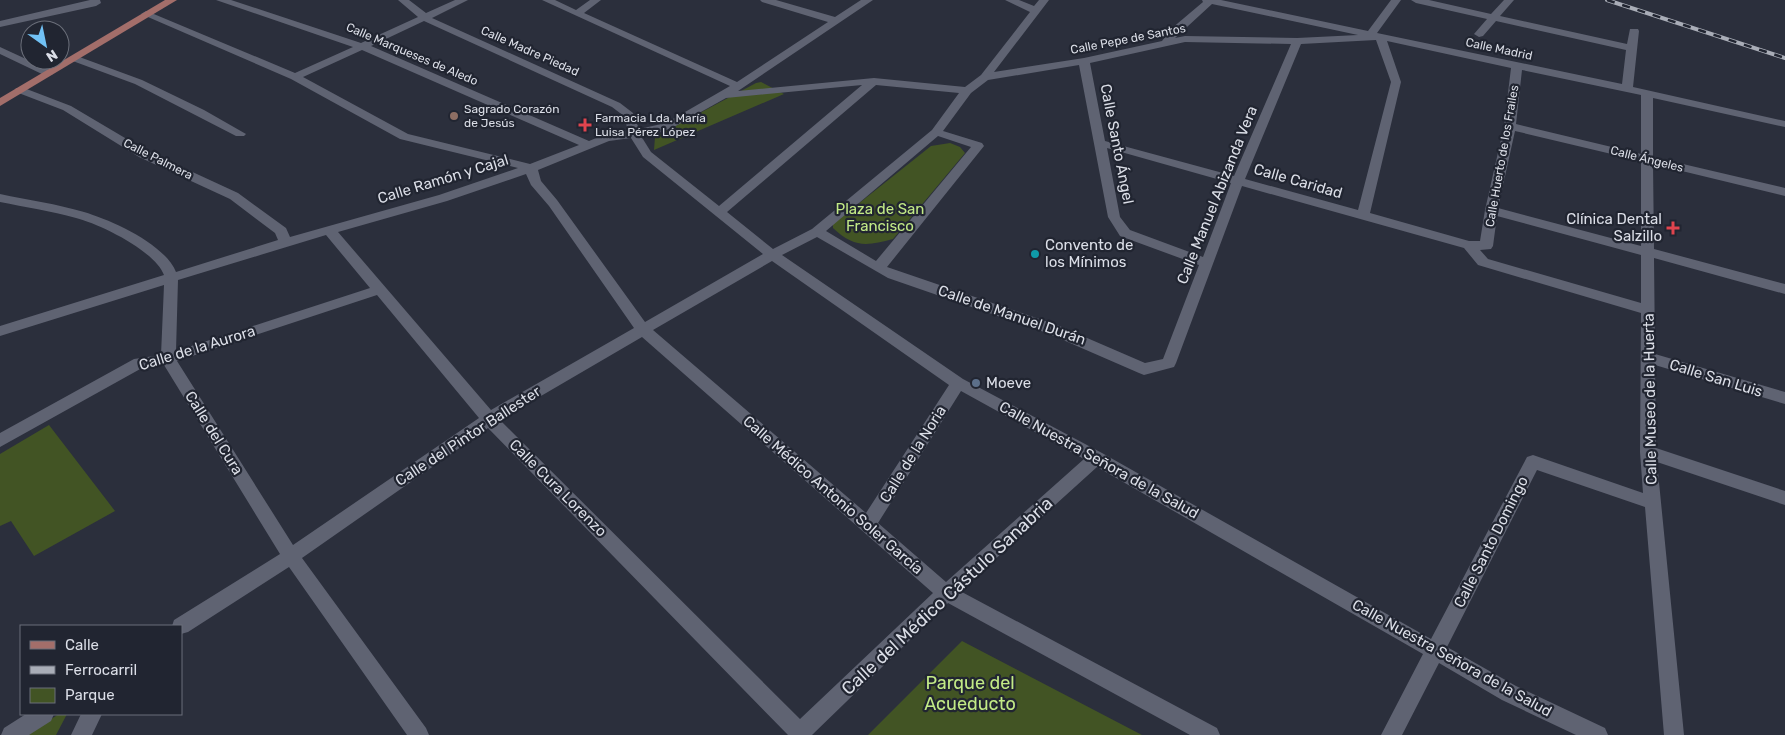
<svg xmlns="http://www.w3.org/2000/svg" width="1785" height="735" viewBox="0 0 1785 735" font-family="Rubik,sans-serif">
  <rect width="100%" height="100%" fill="#2b2f3c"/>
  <path fill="#425424" d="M 761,82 L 784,94 L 654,150 L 655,137 L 756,83 Z
    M 950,143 L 960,147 L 965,153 L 893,239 C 867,246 854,248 833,228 L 833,224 L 931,146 Z
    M 49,425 L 115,511 L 34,556 L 11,521 L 0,526 L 0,454 Z
    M 962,641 L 1142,735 L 868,735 Z
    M 59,714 L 67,714 L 56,735 L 26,735 Z"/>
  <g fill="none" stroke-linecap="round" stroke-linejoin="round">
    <path fill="#5f6372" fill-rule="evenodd" d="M 90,0 L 100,0 L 101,3 L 96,6 L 0,27 L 0,21 Z
      M 216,0 L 231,0 L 361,43 L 418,17 L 398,0 L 409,0 L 426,13 L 455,0 L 468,0 L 432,18 L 620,103 L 633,113 L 639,129 L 666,123 L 730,86 L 542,0 L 555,0 L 576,10 L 590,0 L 601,0 L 584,13 L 737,82 L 828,22 L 762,2 L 760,0 L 776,0 L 835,17 L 861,0 L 873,0 L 738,91 L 874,78 L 965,87 L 981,75 L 1030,12 L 1005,0 L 1019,0 L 1034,6 L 1039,0 L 1049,0 L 994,72 L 1084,58 L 1162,41 L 1171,29 L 1203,2 L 1202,0 L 1221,0 L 1368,31 L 1391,0 L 1401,0 L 1377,33 L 1622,84 L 1626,50 L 1496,21 L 1483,36 L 1479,37 L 1474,34 L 1487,19 L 1416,3 L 1411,0 L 1429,0 L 1491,14 L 1504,0 L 1514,0 L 1500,16 L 1627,44 L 1630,29 L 1638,29 L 1639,31 L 1633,87 L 1785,121 L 1785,127 L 1653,98 L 1653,157 L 1785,188 L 1785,196 L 1653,164 L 1654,249 L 1785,284 L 1785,294 L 1654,258 L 1655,354 L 1785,392 L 1785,404 L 1655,365 L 1656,448 L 1785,491 L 1785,505 L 1657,462 L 1684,735 L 1664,735 L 1645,507 L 1537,470 L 1447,647 L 1516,686 L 1605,728 L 1608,735 L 1576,735 L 1502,700 L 1439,663 L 1402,735 L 1381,735 L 1423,654 L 1097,467 L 960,591 L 1217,728 L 1220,735 L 1190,735 L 948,603 L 812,735 L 788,735 L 488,428 L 302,558 L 426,728 L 429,735 L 407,735 L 289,567 L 188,632 L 181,634 L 181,626 L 172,626 L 174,620 L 280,554 L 164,365 L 142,368 L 0,447 L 0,433 L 134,359 L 161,355 L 164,285 L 0,336 L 0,326 L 164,275 C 155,251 100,224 76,218 C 51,211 25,207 0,202 L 0,194 C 28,200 57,204 84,212 C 111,220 165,244 176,272 L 278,240 L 275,233 L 230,199 L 139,157 L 63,110 L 16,92 L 15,90 L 16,88 L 24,88 L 71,106 L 147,151 L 238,193 L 286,228 L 290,237 L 439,195 L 518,168 L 400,139 L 291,79 L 141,14 L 146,11 L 149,12 L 295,73 L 353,47 ZM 1212,4 L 1358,35 L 1297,38 L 1185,36 L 1175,38 ZM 424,21 L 612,107 L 624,116 L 628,131 L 606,134 L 589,141 L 371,46 ZM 1376,40 L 1391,82 L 1358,210 L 1245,179 L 1301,44 ZM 1387,41 L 1511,68 L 1504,126 L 1485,210 L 1480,241 L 1469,241 L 1370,213 L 1401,82 ZM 1185,42 L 1291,44 L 1234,176 L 1105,141 L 1090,63 ZM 362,50 L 579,145 L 530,164 L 408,134 L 303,77 ZM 1079,65 L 1108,217 L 1120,236 L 1199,265 L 1163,359 L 1145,363 L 1057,325 L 887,267 L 984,146 L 982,143 L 943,131 L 971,93 L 988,80 ZM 1522,70 L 1641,95 L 1641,154 L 1516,124 ZM 862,85 L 719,206 L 651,152 L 641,136 L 661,132 L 674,127 L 726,98 ZM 876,85 L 959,93 L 932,130 L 812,229 L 773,249 L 727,212 ZM 1515,131 L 1641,161 L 1641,246 L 1498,208 ZM 938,136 L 971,147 L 876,261 L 826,231 ZM 631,138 L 643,157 L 763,254 L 645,322 L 557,200 L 541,181 L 538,170 L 609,141 ZM 1107,148 L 1231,183 L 1203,257 L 1130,230 L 1120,217 ZM 526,174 L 531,185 L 549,206 L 634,328 L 491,410 L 338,232 L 447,201 ZM 1242,186 L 1464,248 L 1478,265 L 1641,313 L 1640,452 L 1643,493 L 1533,455 L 1527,457 L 1431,639 L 1102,453 L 963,379 L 782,255 L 817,237 L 888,278 L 1047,333 L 1139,373 L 1144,375 L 1174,367 L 1176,363 ZM 1497,216 L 1641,255 L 1641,303 L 1488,259 L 1480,250 L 1491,249 L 1493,246 ZM 326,235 L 370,288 L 176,351 L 178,280 ZM 772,261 L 949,385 L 866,513 L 653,330 ZM 377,295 L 479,418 L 293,545 L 177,361 ZM 642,337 L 933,593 L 800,719 L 500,420 ZM 961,391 L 1084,459 L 946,582 L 878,523 Z
      M 0,47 L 52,71 L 53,73 L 52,75 L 44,75 L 0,54 Z
      M 74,55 L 142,80 L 204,110 L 246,134 L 244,136 L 236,136 L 135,84 L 70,60 L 69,58 Z
      M 26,714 L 54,714 L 51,721 L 29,735 L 1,735 L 4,728 Z
      M 81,714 L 102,714 L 92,735 L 71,735 Z"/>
    <path fill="#a36e6a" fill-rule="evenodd" d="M 165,0 L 177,0 L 0,106 L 0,98 Z"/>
    <defs>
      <path id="rail" d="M 1607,0 L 1785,58"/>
    </defs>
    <use href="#rail" stroke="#a9adb7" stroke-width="4"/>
    <use href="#rail" stroke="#212531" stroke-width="2.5" stroke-dasharray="8" stroke-linecap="butt"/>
  </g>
  <circle fill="#8d6e63" stroke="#212531" stroke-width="2" cx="454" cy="116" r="5"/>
  <g fill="#e0444e" stroke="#212531" stroke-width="2">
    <path d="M582.5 117.5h5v5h5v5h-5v5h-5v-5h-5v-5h5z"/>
    <path d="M1670.5 220.5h5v5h5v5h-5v5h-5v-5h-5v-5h5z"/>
  </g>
  <circle fill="#0f9aa8" stroke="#212531" stroke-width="2" cx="1035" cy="254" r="5"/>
  <circle fill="#5c6f8a" stroke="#212531" stroke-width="2" cx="976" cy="383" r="5"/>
  <g text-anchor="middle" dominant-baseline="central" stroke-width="4.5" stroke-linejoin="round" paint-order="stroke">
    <g font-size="12" fill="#dbdee7" stroke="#212531">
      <text transform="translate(1128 39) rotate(-11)">Calle Pepe de Santos</text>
      <text transform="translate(1499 49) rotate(12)">Calle Madrid</text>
      <text transform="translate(530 51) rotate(24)">Calle Madre Piedad</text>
      <text transform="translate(412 54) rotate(23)">Calle Marqueses de Aledo</text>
      <text transform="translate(1502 156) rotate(-80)">Calle Huerto de los Frailes</text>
      <text transform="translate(158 159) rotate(27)">Calle Palmera</text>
      <text transform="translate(1647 159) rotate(14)">Calle Ángeles</text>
    </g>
    <g font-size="12" fill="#dbdee7" stroke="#212531" text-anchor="start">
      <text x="464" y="109">Sagrado Corazón<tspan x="464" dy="14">de Jesús</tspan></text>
      <text x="595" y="118">Farmacia Lda. María<tspan x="595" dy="14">Luisa Pérez López</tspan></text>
    </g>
    <g font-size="15" fill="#dbdee7" stroke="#212531">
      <text transform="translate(1117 144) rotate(79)">Calle Santo Ángel</text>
      <text transform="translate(443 179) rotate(-17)">Calle Ramón y Cajal</text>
      <text transform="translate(1298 181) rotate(16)">Calle Caridad</text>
      <text transform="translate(1217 195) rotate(-68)">Calle Manuel Abizanda Vera</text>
      <text transform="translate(1012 315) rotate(19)">Calle de Manuel Durán</text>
      <text transform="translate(197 348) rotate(-17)">Calle de la Aurora</text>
      <text transform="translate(1716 378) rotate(17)">Calle San Luis</text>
      <text transform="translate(1650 399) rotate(-91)">Calle Museo de la Huerta</text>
      <text transform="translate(214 433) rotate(58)">Calle del Cura</text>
      <text transform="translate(468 436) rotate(-33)">Calle del Pintor Ballester</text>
      <text transform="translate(913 454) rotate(-58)">Calle de la Noria</text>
      <text transform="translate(1099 460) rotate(29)">Calle Nuestra Señora de la Salud</text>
      <text transform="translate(558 488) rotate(45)">Calle Cura Lorenzo</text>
      <text transform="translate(833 495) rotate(41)">Calle Médico Antonio Soler García</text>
      <text transform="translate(1491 542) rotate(-63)">Calle Santo Domingo</text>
      <text transform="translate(1452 658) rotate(29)">Calle Nuestra Señora de la Salud</text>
    </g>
    <g font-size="15" fill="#c2ea86" stroke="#212531">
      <text x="880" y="209">Plaza de San<tspan x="880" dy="17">Francisco</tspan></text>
    </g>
    <g font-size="15" fill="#dbdee7" stroke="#212531" text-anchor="start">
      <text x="1662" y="219" text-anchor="end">Clínica Dental<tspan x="1662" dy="17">Salzillo</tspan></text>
      <text x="1045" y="245">Convento de<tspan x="1045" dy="17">los Mínimos</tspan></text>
      <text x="986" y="383">Moeve</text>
    </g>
    <g font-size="18" fill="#dbdee7" stroke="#212531">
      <text transform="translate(947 596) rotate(-43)">Calle del Médico Cástulo Sanabria</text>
    </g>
    <g font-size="18" fill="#c2ea86" stroke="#212531">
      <text x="970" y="683">Parque del<tspan x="970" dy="21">Acueducto</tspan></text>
    </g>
  </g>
  <rect x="20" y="625" width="162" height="90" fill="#212531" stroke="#6b6f7a"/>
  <rect x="30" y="641" width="25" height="8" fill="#a36e6a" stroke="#6b6f7a"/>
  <text x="65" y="650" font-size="15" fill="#dbdee7">Calle</text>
  <rect x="30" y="666" width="25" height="8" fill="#a9adb7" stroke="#6b6f7a"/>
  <text x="65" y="675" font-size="15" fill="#dbdee7">Ferrocarril</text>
  <rect x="30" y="688" width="25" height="15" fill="#425424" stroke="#6b6f7a"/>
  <text x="65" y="700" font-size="15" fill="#dbdee7">Parque</text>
  <g transform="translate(45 45) rotate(147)"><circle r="24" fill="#212531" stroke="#6b6f7a"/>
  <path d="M0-4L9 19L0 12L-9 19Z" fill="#71c1f4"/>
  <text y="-8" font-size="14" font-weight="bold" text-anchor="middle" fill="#dbdee7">N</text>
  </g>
</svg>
